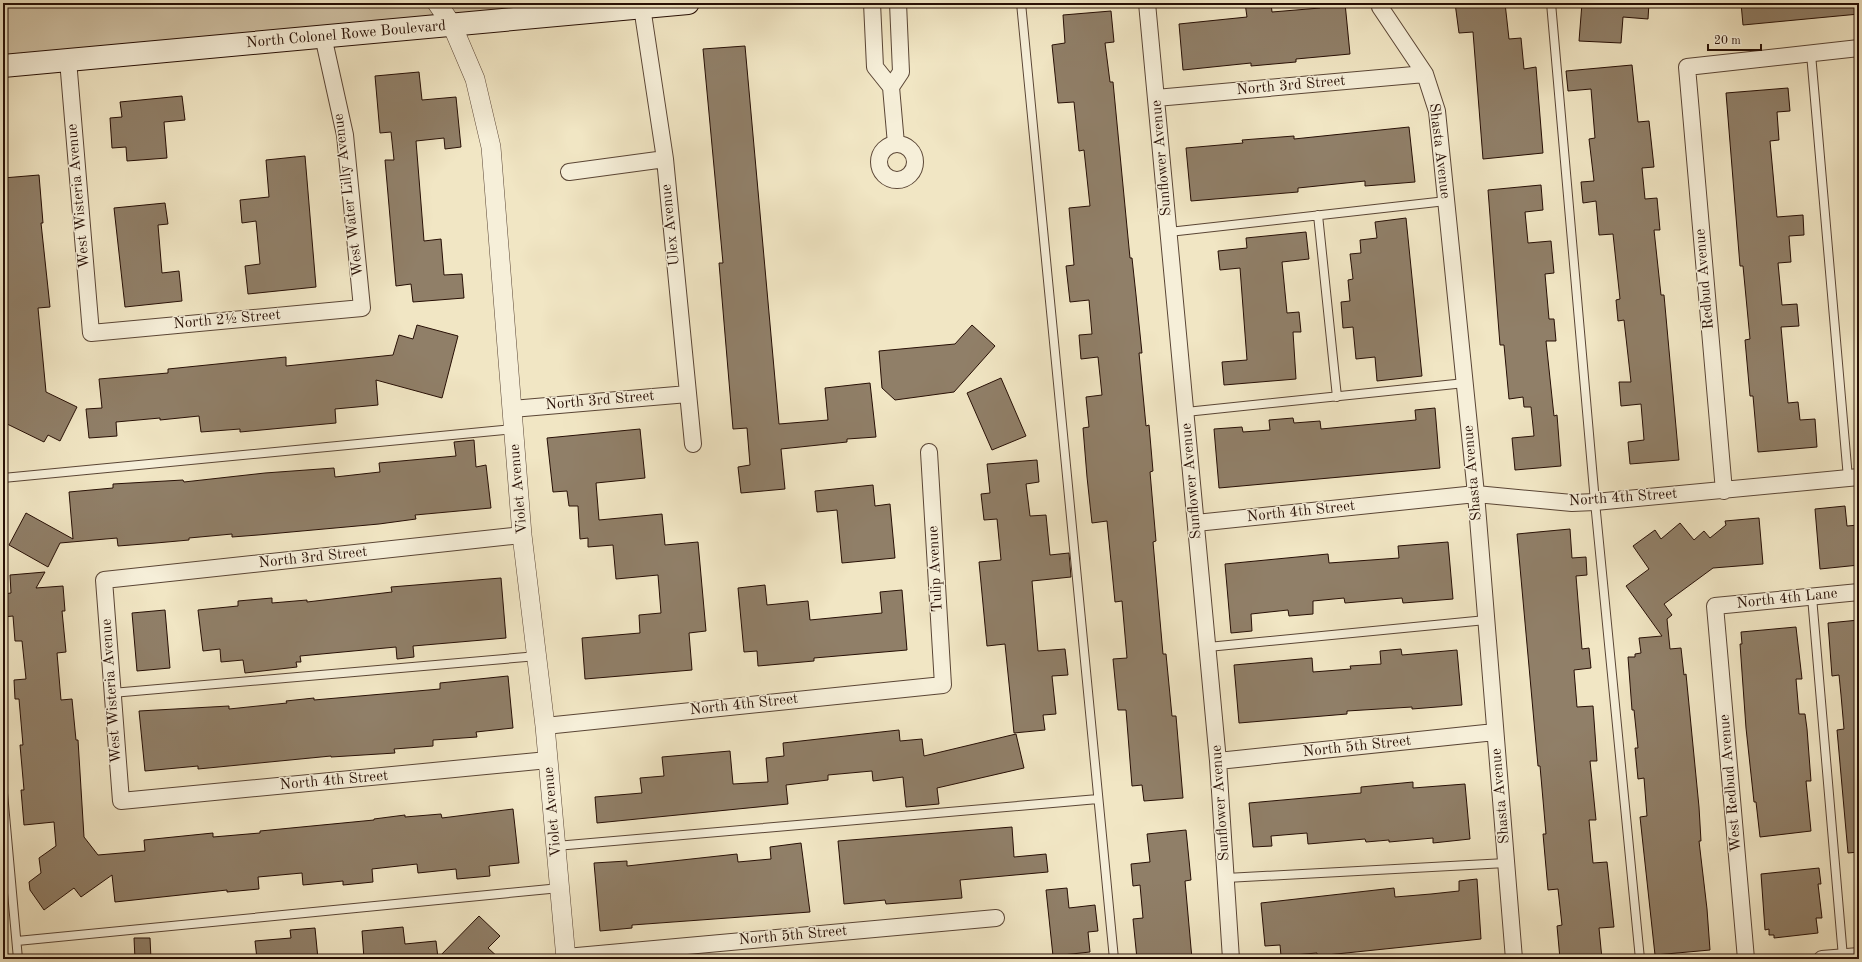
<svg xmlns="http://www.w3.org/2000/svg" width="1862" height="962" viewBox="0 0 1862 962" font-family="'Old Standard TT',serif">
  <rect width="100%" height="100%" fill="#f1e6c4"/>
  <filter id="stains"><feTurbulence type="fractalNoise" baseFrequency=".005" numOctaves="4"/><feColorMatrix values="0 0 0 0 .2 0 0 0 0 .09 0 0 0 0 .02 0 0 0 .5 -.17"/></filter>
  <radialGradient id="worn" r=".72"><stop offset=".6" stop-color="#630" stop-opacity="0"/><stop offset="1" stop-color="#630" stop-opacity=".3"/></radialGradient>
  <path fill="#cfc1a4" stroke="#7b6854" d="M 3,3 L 641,3 L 3,60 Z"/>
  <path fill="#907f68" stroke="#270f05" d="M 1245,3 L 1271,3 L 1272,12 L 1320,8 L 1320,3 L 1345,3 L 1350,54 L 1296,59 L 1296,62 L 1251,66 L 1251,63 L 1183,70 L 1179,24 L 1247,17 Z
    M 1455,3 L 1505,3 L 1509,39 L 1521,38 L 1524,69 L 1536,67 L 1543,153 L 1483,159 L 1473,32 L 1459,33 Z
    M 1582,3 L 1649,3 L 1648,19 L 1623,17 L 1621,43 L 1579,41 Z
    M 1741,3 L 1859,3 L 1859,14 L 1743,25 Z
    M 1111,11 L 1114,42 L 1105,43 L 1110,82 L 1113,82 L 1130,258 L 1132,258 L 1136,295 L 1142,353 L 1139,353 L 1146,426 L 1149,425 L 1153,471 L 1150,472 L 1156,541 L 1153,542 L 1163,654 L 1166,654 L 1172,716 L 1176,716 L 1183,798 L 1144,801 L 1142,785 L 1132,786 L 1126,710 L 1118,710 L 1113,659 L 1127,658 L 1122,601 L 1115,602 L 1107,521 L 1092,523 L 1087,477 L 1083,428 L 1089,427 L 1086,397 L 1102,395 L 1098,357 L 1081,359 L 1079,335 L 1092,334 L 1089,300 L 1070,302 L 1066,266 L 1074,265 L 1069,208 L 1090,206 L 1084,150 L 1079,151 L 1074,102 L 1058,103 L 1052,45 L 1065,43 L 1063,15 Z
    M 745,46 L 779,424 L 828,420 L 825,388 L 870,383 L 876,437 L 847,439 L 847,442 L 781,449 L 785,489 L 741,493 L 738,467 L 750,465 L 747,428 L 733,429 L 719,263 L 723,263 L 703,49 Z
    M 1632,65 L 1638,122 L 1649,121 L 1654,167 L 1642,168 L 1645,199 L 1657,198 L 1660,230 L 1654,230 L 1661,295 L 1664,295 L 1679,460 L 1630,464 L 1628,442 L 1644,440 L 1641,404 L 1621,406 L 1619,382 L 1631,382 L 1624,320 L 1618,321 L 1616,300 L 1620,299 L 1613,234 L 1599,235 L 1596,201 L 1583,203 L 1581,182 L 1594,181 L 1589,139 L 1595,138 L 1591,89 L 1568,91 L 1566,71 Z
    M 419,72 L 422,100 L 456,97 L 461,147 L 445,149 L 444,138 L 416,141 L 424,241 L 441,239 L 444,275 L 462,274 L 464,298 L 413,302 L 411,284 L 396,286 L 385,160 L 394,160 L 391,132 L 380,133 L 375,76 Z
    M 1788,88 L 1790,111 L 1777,112 L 1779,140 L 1770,141 L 1777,217 L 1803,215 L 1804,235 L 1789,236 L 1791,262 L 1778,263 L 1782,305 L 1797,304 L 1799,326 L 1781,327 L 1788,403 L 1798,402 L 1800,420 L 1815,419 L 1817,447 L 1758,452 L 1753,396 L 1750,396 L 1745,340 L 1750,339 L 1743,266 L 1740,266 L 1726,93 Z
    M 182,96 L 185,120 L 164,122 L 167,158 L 127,161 L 126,147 L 112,148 L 110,118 L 122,117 L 120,102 Z
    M 1409,127 L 1415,182 L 1365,186 L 1365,181 L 1298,188 L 1298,192 L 1191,201 L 1186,148 L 1243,143 L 1242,140 L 1294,136 L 1294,139 Z
    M 305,156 L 316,287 L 248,294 L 245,266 L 260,264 L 256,221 L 242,223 L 240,200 L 269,197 L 266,160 Z
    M 39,175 L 43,223 L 41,223 L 50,307 L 38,308 L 46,392 L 77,407 L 60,441 L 48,435 L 44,442 L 3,422 L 3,292 L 5,291 L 3,269 L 3,178 Z
    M 1541,185 L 1543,210 L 1525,212 L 1528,243 L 1551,241 L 1554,273 L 1545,274 L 1549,319 L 1554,319 L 1556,341 L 1546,341 L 1554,416 L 1557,415 L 1561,466 L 1515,470 L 1512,438 L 1534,436 L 1531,407 L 1524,407 L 1523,397 L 1509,399 L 1504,345 L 1500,345 L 1488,190 Z
    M 165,203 L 168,224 L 158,225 L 162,273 L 179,271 L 182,301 L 125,307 L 114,208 Z
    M 1406,218 L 1422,376 L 1377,381 L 1375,357 L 1356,359 L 1353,327 L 1343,328 L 1341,302 L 1350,301 L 1348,280 L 1353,279 L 1350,254 L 1361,253 L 1360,240 L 1377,238 L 1375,222 Z
    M 1306,232 L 1309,259 L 1282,262 L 1287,313 L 1299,312 L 1301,332 L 1293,332 L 1296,379 L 1224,385 L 1222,362 L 1247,360 L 1240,268 L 1220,270 L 1218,251 L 1247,248 L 1246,238 Z
    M 417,325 L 458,336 L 442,398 L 376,380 L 378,405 L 335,409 L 336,423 L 240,432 L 240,429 L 201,432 L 199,416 L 160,420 L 160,418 L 116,422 L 117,436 L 89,438 L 86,409 L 102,408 L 99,379 L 168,373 L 168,369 L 286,357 L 286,366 L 393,355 L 399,335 L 413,339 Z
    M 972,325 L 995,346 L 954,392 L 895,400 L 882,388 L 879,351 L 955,344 Z
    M 1001,378 L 1026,436 L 992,450 L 967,393 Z
    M 1435,408 L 1440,468 L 1219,488 L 1214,429 L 1242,427 L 1243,432 L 1270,430 L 1269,420 L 1293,418 L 1294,423 L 1320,421 L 1321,429 L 1416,420 L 1415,410 Z
    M 640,429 L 645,478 L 596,483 L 599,520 L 662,514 L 665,545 L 698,542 L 706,631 L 689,633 L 692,670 L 585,679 L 582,638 L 640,633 L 639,615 L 661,613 L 658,575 L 616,579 L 613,545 L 588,547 L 588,538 L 580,539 L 578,506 L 569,506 L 567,491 L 553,492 L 547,438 Z
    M 474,440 L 476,467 L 486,465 L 491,508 L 415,515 L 416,519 L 379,524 L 258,535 L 232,537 L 232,534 L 189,538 L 189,540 L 156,543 L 118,546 L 117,538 L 60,543 L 48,567 L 9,545 L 26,513 L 73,539 L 69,492 L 113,488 L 113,484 L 183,480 L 184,482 L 265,473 L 334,468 L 335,477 L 380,472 L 379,463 L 456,456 L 454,442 Z
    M 1037,460 L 1039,482 L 1026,484 L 1030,516 L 1046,515 L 1050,555 L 1069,553 L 1071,577 L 1032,581 L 1038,651 L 1065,649 L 1068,675 L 1052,676 L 1056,714 L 1043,715 L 1045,730 L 1014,733 L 1005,644 L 987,646 L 979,562 L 1001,560 L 997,519 L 984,520 L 981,494 L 990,493 L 987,464 Z
    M 873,485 L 875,506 L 890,504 L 895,558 L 842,563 L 837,510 L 817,512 L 815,491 Z
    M 1845,506 L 1847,526 L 1859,525 L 1859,565 L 1820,569 L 1815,509 Z
    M 1759,518 L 1763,564 L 1713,568 L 1664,604 L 1672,615 L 1667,619 L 1670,649 L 1681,648 L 1684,675 L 1686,674 L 1699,807 L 1701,841 L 1699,841 L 1707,909 L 1710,950 L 1655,955 L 1640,817 L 1647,816 L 1644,778 L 1638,779 L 1635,748 L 1638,748 L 1634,710 L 1632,710 L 1628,657 L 1635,657 L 1635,654 L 1641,653 L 1639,638 L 1662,636 L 1626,586 L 1649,569 L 1633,546 L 1655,530 L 1661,539 L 1680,523 L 1694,540 L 1704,531 L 1710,538 L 1726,525 L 1725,521 Z
    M 1570,529 L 1572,558 L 1586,557 L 1587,575 L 1576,576 L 1582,649 L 1589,648 L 1591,668 L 1574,670 L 1577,707 L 1593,706 L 1597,761 L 1590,761 L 1596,820 L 1589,820 L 1593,863 L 1607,862 L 1614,927 L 1599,928 L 1602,959 L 1560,959 L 1557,926 L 1562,925 L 1558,889 L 1548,890 L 1543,834 L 1546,834 L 1540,766 L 1538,766 L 1517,534 Z
    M 1448,542 L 1453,599 L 1403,603 L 1402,598 L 1345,603 L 1344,598 L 1313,601 L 1313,614 L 1289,616 L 1288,610 L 1251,614 L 1252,631 L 1231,633 L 1225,564 L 1328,554 L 1329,563 L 1399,558 L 1398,546 Z
    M 45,572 L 36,588 L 63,586 L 65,611 L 62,611 L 66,652 L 57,653 L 61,700 L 72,699 L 76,740 L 78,740 L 84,837 L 98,855 L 145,851 L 144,840 L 213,833 L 213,837 L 260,833 L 260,831 L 374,820 L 374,819 L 405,815 L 405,817 L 441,814 L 442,818 L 513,809 L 519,863 L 489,866 L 490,876 L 457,879 L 456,869 L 418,873 L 417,864 L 372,869 L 373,882 L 343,885 L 343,881 L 303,885 L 302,873 L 258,877 L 259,889 L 227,892 L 227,890 L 115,902 L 112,875 L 81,897 L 74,888 L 44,910 L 30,890 L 29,882 L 41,873 L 39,858 L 56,846 L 54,822 L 24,825 L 21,790 L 24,790 L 20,745 L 23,745 L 19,699 L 15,699 L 14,680 L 26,679 L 22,641 L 15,641 L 13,616 L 3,617 L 3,594 L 11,593 L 10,575 Z
    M 501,578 L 506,638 L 413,646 L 414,657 L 397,659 L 396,647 L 300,656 L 301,662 L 296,662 L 297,667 L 245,673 L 243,660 L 221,662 L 220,649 L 203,651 L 198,610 L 238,606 L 238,601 L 272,598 L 272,603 L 307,600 L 307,602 L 392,592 L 391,587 Z
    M 765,585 L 767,605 L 808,601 L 810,620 L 882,613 L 880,592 L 902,590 L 907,650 L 814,658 L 814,661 L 758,666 L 757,651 L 744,652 L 738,588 Z
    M 165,610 L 170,668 L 137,671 L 132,613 Z
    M 1859,620 L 1859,852 L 1848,853 L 1837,730 L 1844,729 L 1841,695 L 1839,675 L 1832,676 L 1828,623 Z
    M 1796,627 L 1802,679 L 1796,679 L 1799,714 L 1805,714 L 1807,729 L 1811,781 L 1806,781 L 1811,831 L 1760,837 L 1756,802 L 1754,802 L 1746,728 L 1740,644 L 1742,644 L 1741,632 Z
    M 1401,649 L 1402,655 L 1457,650 L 1462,705 L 1412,709 L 1412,707 L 1347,711 L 1347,714 L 1239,723 L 1234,665 L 1312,658 L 1313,672 L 1351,669 L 1350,666 L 1381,664 L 1380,651 Z
    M 508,676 L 513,728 L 476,732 L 477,737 L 433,740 L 433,746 L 394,749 L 395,753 L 331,757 L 331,756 L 198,769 L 198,766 L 145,771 L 139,711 L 229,706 L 229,709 L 287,703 L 286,701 L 314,698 L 314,700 L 440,689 L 440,683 Z
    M 899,730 L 900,741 L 922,739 L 924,756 L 1016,734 L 1024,768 L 937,788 L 939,804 L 906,807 L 903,777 L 873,781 L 872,771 L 828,775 L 828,780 L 786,785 L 788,804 L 597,823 L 595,797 L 642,793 L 640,778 L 664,776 L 662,757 L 730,751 L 733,784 L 768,782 L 766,758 L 784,756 L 783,743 Z
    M 1413,782 L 1413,788 L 1465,784 L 1470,839 L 1433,843 L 1433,838 L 1389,842 L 1389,840 L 1366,842 L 1365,839 L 1308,844 L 1307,833 L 1271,836 L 1272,846 L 1253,847 L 1249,803 L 1361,793 L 1361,787 Z
    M 1012,827 L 1014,857 L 1046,854 L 1048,872 L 960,880 L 962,898 L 886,904 L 885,900 L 844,904 L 838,841 Z
    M 1186,830 L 1191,880 L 1185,881 L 1192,959 L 1137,959 L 1133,919 L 1143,918 L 1140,885 L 1133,886 L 1131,864 L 1150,862 L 1147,834 Z
    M 801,843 L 810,912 L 632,925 L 632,928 L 600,931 L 594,863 L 627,861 L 627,866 L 737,854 L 738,862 L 771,859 L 770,847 Z
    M 1819,868 L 1821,884 L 1818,884 L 1822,918 L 1816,918 L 1818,933 L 1774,938 L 1774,935 L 1769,935 L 1769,929 L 1765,930 L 1761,874 Z
    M 1477,879 L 1481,939 L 1317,956 L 1317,953 L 1281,956 L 1280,945 L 1265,946 L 1261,903 L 1394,888 L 1395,897 L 1431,894 L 1459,891 L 1459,881 Z
    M 1067,888 L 1069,908 L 1095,905 L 1098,931 L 1088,932 L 1090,952 L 1053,956 L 1046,890 Z
    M 479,916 L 500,936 L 488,948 L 500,959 L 364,959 L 362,931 L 403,927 L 405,944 L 436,941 L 438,958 Z
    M 315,928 L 318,959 L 257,959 L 255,941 L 291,938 L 290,930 Z
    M 134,938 L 150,938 L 151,959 L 135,959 Z"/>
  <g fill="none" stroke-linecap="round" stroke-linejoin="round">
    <defs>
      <path id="service" d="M 1021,3 L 1114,959
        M 1551,3 L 1595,502 L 1640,959
        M 1811,54 L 1848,478
        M 1318,215 L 1337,397
        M 1169,232 L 1446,201
        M 1186,412 L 1465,383
        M 3,478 L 514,429
        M 1812,597 L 1843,957
        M 1208,647 L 1486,620
        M 112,693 L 538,656
        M 3,793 L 18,959
        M 556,846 L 1098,799
        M 1226,878 L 1506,863
        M 17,941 L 560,888"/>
      <path id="minor" d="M 872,3 L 875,67 L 891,87 L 896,144
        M 1147,3 L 1218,761 L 1231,959
        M 1380,3 L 1380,7 L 1425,74 L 1437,111 L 1476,494 L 1514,959
        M 642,7 L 665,159 L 693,444
        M 68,60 L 91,333 L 362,308 L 345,135 L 323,36
        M 891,87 L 901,72 L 898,3
        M 1156,98 L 1425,74
        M879 162a18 18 0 1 1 36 0a18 18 0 1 1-36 0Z
        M 569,172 L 665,159
        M 512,409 L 688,394
        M 1724,491 L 1687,67 L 1859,48
        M 1196,523 L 1476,494 L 1572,503 L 1595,502 L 1859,477
        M 522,535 L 104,580 L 121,801 L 548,760
        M 545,726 L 943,685 L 929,452
        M 1218,761 L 1495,732
        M 566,957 L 996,918
        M 1746,959 L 1715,606 L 1859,592
        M 1822,959 L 1859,956"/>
      <path id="tertiary" d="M 437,3 L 452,25 L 475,79 L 491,147 L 522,535 L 545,726 L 566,959"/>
      <path id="secondary" d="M 3,66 L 688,3"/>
    </defs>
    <use href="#service" stroke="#5a4535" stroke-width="10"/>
    <use href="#minor" stroke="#5a4535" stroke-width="18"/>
    <use href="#tertiary" stroke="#5a4535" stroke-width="20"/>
    <use href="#secondary" stroke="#270f05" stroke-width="24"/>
    <use href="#service" stroke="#f6efd9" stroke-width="8"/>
    <use href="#minor" stroke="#f6efd9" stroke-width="16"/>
    <use href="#tertiary" stroke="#f6efd9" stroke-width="19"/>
    <use href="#secondary" stroke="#f6efd9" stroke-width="22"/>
  </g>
  <g text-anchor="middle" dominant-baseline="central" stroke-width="3" stroke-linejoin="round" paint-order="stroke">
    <g font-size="15" fill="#270f05" stroke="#f6efd9">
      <text transform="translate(346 35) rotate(-5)">North Colonel Rowe Boulevard</text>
      <text transform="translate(1291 86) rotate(-5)">North 3rd Street</text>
      <text transform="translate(1439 151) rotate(83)">Shasta Avenue</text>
      <text transform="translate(1162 158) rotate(-95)">Sunflower Avenue</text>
      <text transform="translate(349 195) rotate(-97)">West Water Lilly Avenue</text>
      <text transform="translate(79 196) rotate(-95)">West Wisteria Avenue</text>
      <text transform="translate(671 225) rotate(-96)">Ulex Avenue</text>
      <text transform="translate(1705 279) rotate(-95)">Redbud Avenue</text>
      <text transform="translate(227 320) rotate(-5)">North 2½ Street</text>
      <text transform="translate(600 401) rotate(-5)">North 3rd Street</text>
      <text transform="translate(1473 473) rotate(-95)">Shasta Avenue</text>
      <text transform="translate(1192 481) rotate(-95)">Sunflower Avenue</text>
      <text transform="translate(519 489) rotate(-95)">Violet Avenue</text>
      <text transform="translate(1623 498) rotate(-4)">North 4th Street</text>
      <text transform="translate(1301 512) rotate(-6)">North 4th Street</text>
      <text transform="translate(313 558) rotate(-6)">North 3rd Street</text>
      <text transform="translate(936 569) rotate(-93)">Tulip Avenue</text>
      <text transform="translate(1787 599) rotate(-6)">North 4th Lane</text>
      <text transform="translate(112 691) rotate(-94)">West Wisteria Avenue</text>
      <text transform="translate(744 705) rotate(-6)">North 4th Street</text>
      <text transform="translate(1357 747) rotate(-6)">North 5th Street</text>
      <text transform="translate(334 781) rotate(-5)">North 4th Street</text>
      <text transform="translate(1731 783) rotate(-95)">West Redbud Avenue</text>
      <text transform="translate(1501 796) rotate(-95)">Shasta Avenue</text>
      <text transform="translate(1221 803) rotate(-94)">Sunflower Avenue</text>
      <text transform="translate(553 812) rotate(-95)">Violet Avenue</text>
      <text transform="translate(793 936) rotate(-5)">North 5th Street</text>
    </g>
  </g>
  <rect width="1862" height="962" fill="none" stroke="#f1e6c4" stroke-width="16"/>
  <rect x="4" y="4" width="1854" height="954" fill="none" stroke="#270f05" stroke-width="2"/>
  <rect x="8" y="8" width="1846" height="946" fill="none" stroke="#270f05"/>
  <path d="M1708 44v6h53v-6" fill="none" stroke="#270f05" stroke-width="2"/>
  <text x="1714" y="44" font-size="12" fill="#270f05" stroke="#f6efd9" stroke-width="3" paint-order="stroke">20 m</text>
  <rect width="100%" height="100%" filter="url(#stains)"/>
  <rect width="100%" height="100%" fill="url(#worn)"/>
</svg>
